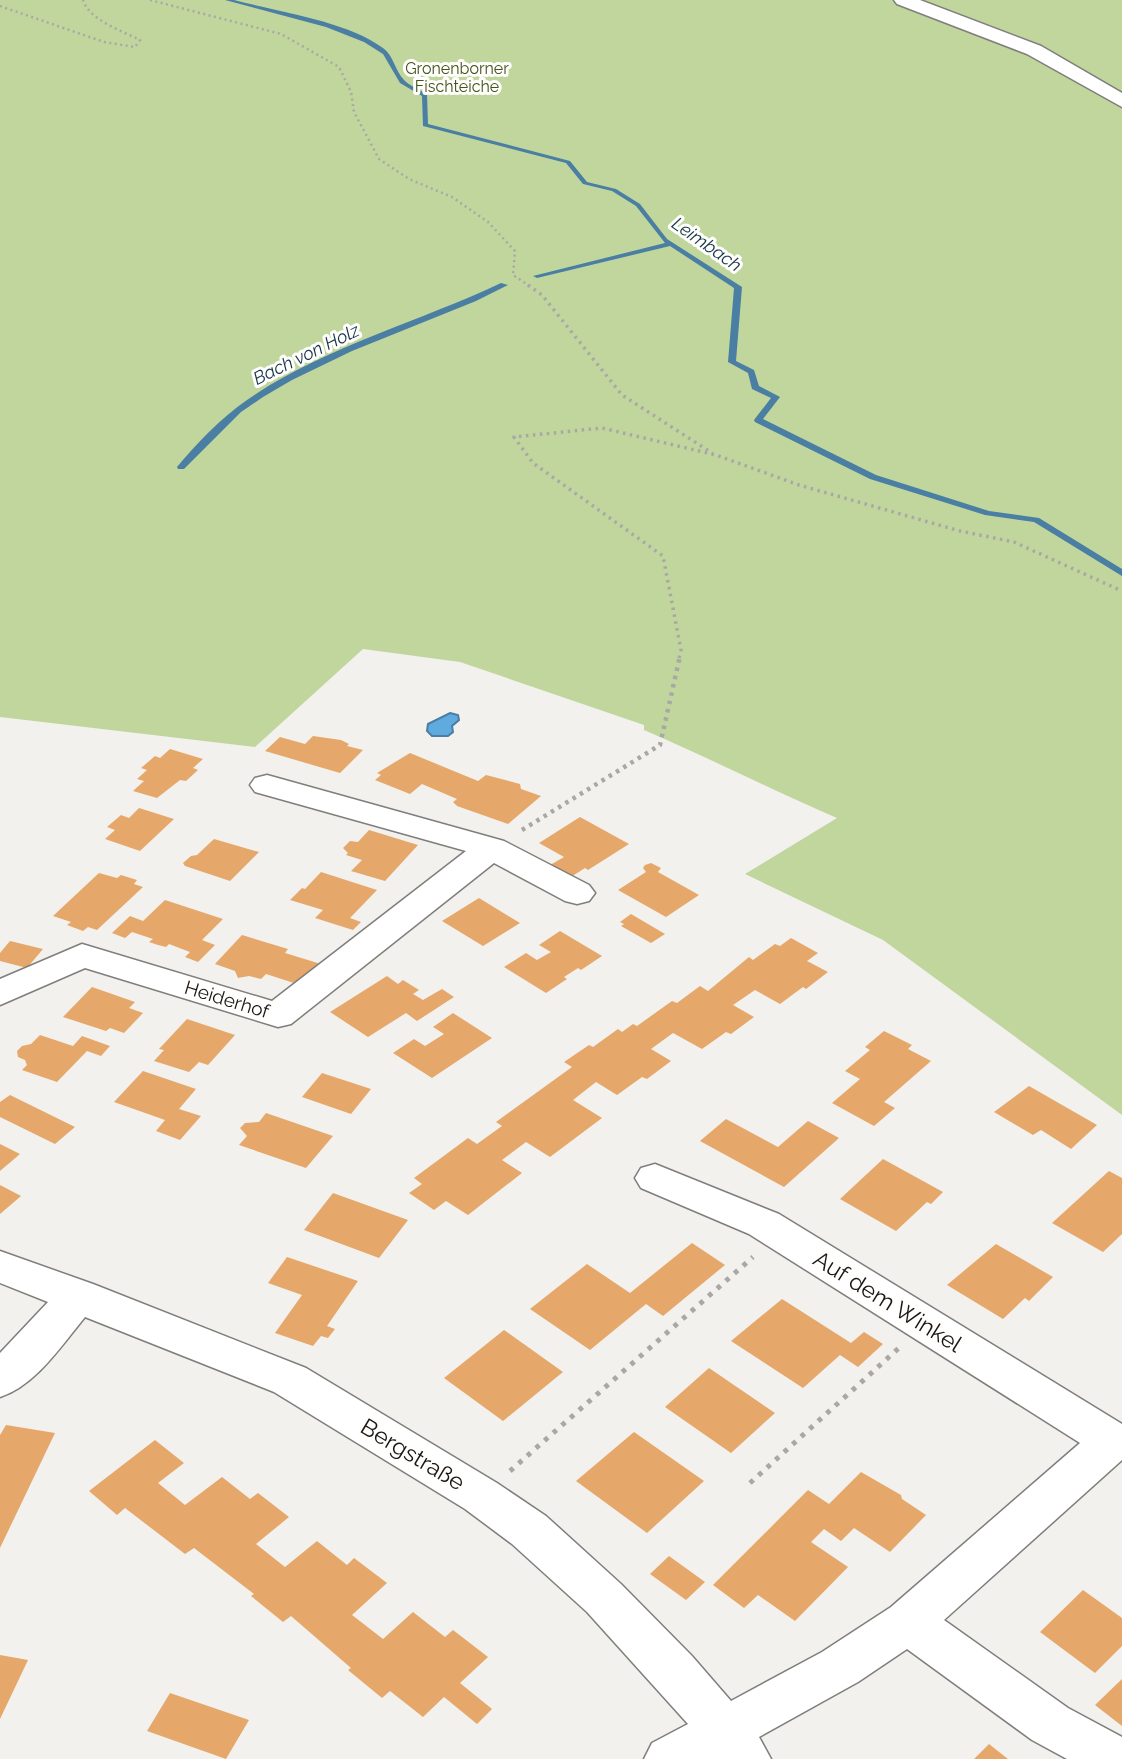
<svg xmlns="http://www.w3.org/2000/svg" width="1122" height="1759" viewBox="0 0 1122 1759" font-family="Raleway,sans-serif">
  <rect width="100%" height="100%" fill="#f2f1ed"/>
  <path fill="#c0d69d" d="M 0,0 L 894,0 L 1029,51 L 1122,107 L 1122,1115 L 883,940 L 745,874 L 837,818 C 772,790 709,758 644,730 L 644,725 L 460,662 L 363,649 L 255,747 L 0,717 Z
    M 912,0 L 1122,0 L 1122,94 L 1039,45 Z"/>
  <path fill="#5faadf" stroke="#4a7ea3" stroke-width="2" d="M 450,713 L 458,715 L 459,720 L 452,726 L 453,732 L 448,736 L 432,736 L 427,731 L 428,724 Z"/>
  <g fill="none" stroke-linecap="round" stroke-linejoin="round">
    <path fill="#4a7ea3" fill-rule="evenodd" d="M 225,0 L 234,0 C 279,12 347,21 383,48 C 394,56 395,71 404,80 C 410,86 420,90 427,94 L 428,124 L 570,161 L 587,182 L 616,189 L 640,204 L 667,239 L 742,287 L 736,361 L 754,370 L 759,386 L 780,397 L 763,419 L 876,475 L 989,511 L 1039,518 L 1122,569 L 1122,576 L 1034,522 L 985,515 L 870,479 L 755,422 L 754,420 L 771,398 L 752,389 L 748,373 L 728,362 L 734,288 L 670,246 L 537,278 L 533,276 L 665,243 L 636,206 L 612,191 L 583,184 L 566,163 L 423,126 L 422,96 L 400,83 L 383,54 L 364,42 L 326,27 Z
      M 501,283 L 508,285 L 476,301 L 352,351 L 292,380 L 263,397 L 241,412 L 184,469 L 178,469 L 177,467 C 197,443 221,418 247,400 C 321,348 419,322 501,283 Z"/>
  </g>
  <path fill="#e6a76a" d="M 313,736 L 341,740 L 349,744 L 347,746 L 363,750 L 340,773 L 265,751 L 280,737 L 305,744 Z
    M 170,749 L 203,759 L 193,768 L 198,770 L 186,781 L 180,780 L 157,798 L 133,791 L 144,781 L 137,779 L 147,770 L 141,768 L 155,756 L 160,758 Z
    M 410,753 L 478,781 L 486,775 L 520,784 L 521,789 L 541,796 L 508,824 L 457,806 L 453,802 L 457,799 L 422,784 L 410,794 L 375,780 L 381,775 L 377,773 Z
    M 139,808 L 174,819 L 140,851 L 105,839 L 115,830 L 107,827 L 121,815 L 129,818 Z
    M 580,817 L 629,844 L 588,870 L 585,868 L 566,880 L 545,868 L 564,857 L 539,843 Z
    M 369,830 L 418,845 L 385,881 L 351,871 L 362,860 L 346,855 L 348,853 L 343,848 L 350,841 L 358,842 Z
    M 214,839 L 259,852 L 230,881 L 185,866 L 183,863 L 191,856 L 197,855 Z
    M 651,863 L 661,868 L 658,872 L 699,895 L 666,917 L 618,890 L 646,872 L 643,868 L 645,865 Z
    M 321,872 L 377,890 L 350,918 L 361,922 L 353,930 L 315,918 L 323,910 L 290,900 L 302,888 L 305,889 Z
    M 99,873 L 117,878 L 121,875 L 137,880 L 134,884 L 143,887 L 97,930 L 88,927 L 83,931 L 67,925 L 71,922 L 53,916 Z
    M 479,898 L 520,923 L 483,946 L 442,921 Z
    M 165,900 L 223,919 L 202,940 L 215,945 L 198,962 L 185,957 L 190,952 L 169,944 L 166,947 L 158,945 L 149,942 L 153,939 L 132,932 L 125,938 L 112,933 L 130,916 L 143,921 Z
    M 631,914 L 665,934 L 651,943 L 621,926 L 624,924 L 620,922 Z
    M 560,931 L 602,956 L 581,970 L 578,968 L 564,977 L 567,979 L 546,993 L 504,967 L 526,953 L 537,960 L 551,952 L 539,945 Z
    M 242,935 L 288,949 L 285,953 L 321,964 L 297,984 L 266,974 L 261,979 L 249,976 L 238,978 L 235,971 L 215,964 Z
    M 791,938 L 818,953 L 807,961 L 828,972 L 806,989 L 803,987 L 780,1004 L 755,990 L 733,1005 L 754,1017 L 731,1034 L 726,1032 L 702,1049 L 673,1033 L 651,1049 L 671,1061 L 647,1079 L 642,1077 L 617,1095 L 596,1082 L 573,1100 L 602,1118 L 550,1157 L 526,1142 L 502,1160 L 522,1173 L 468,1215 L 446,1201 L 434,1210 L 409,1193 L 422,1184 L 414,1178 L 468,1138 L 477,1144 L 502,1126 L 496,1122 L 572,1067 L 564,1062 L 589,1045 L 593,1047 L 618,1029 L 622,1032 L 633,1024 L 637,1026 L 672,1001 L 677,1003 L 700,986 L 708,991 L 749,957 L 753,960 L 775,944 L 780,946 Z
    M 10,941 L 43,949 L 27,968 L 0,961 L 0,953 Z
    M 387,976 L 398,984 L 403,980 L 419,990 L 413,994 L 423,1000 L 442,989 L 454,997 L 417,1021 L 406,1013 L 368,1037 L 330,1012 Z
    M 92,987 L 135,1002 L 129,1008 L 143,1013 L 124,1033 L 110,1028 L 106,1031 L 63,1017 Z
    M 453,1013 L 492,1038 L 432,1078 L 393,1053 L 414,1039 L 425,1046 L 444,1034 L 433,1027 Z
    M 187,1019 L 235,1035 L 208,1065 L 199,1062 L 189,1072 L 154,1061 L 164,1050 L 159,1049 Z
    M 884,1031 L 912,1045 L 908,1049 L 931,1061 L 884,1102 L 895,1108 L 874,1126 L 832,1103 L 860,1079 L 845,1071 L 870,1050 L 865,1047 Z
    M 40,1035 L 73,1046 L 82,1036 L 110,1046 L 101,1056 L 87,1051 L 57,1082 L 22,1070 L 27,1065 L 25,1060 L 18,1057 L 17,1051 L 22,1046 L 31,1044 Z
    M 143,1071 L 196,1089 L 179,1109 L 201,1116 L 180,1140 L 156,1131 L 165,1120 L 114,1102 Z
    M 322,1073 L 371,1089 L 351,1114 L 302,1097 Z
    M 1029,1086 L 1097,1125 L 1071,1149 L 1041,1130 L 1033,1135 L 994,1112 Z
    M 10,1095 L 75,1127 L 55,1144 L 0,1117 L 0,1102 Z
    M 266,1113 L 333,1136 L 306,1168 L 239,1145 L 247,1136 L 240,1128 L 245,1123 L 259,1122 Z
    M 726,1119 L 778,1147 L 808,1121 L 839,1138 L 784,1187 L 700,1141 Z
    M 0,1144 L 20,1154 L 0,1171 Z
    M 883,1159 L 943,1192 L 931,1204 L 927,1202 L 896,1231 L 840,1199 Z
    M 1109,1171 L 1122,1178 L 1122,1234 L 1103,1252 L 1052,1223 Z
    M 0,1185 L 21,1196 L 0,1214 Z
    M 333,1193 L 408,1220 L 379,1258 L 304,1230 Z
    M 692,1243 L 725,1265 L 663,1316 L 646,1304 L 590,1350 L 530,1309 L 587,1264 L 630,1293 Z
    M 996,1244 L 1053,1277 L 1029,1301 L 1025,1298 L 1003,1319 L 947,1285 Z
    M 287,1257 L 358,1281 L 327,1326 L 335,1329 L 328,1338 L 321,1336 L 313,1346 L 275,1333 L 302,1295 L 268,1283 Z
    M 782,1299 L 851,1343 L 864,1332 L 883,1344 L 858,1367 L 840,1355 L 803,1388 L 731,1341 Z
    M 504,1330 L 563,1372 L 503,1421 L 444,1378 Z
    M 709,1368 L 775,1413 L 731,1453 L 665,1407 Z
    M 6,1425 L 55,1433 L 0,1548 L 0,1435 Z
    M 634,1432 L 704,1481 L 647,1533 L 576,1481 Z
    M 155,1440 L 184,1463 L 158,1483 L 185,1505 L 222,1477 L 250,1499 L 258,1493 L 289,1517 L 256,1544 L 285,1567 L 317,1541 L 347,1565 L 354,1558 L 387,1583 L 352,1615 L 383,1639 L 413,1612 L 445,1637 L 453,1630 L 488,1657 L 460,1683 L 492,1709 L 477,1724 L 444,1697 L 423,1717 L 390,1691 L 382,1698 L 348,1670 L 351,1668 L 291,1616 L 283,1622 L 251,1596 L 254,1594 L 194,1548 L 185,1554 L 125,1508 L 117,1515 L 89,1491 Z
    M 861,1472 L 901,1495 L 902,1499 L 926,1515 L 890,1552 L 854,1528 L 841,1541 L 824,1529 L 811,1542 L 848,1567 L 795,1621 L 758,1595 L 744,1608 L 713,1585 L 808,1490 L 829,1504 Z
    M 669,1556 L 705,1582 L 686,1600 L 650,1574 Z
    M 1083,1590 L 1122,1618 L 1122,1646 L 1095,1673 L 1040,1632 Z
    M 0,1655 L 28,1660 L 0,1719 Z
    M 1122,1679 L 1122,1726 L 1095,1705 Z
    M 170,1693 L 249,1720 L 226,1759 L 147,1731 Z
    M 989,1744 L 1008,1759 L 974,1759 Z"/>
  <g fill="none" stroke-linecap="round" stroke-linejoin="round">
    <defs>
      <path id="minor" d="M 894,0 L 920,0 L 1041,46 L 1122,93 L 1122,107 L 1027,54 L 897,4 Z
        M 267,775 L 504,841 L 589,885 L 595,893 L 589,901 L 577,904 L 565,901 L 494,863 L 291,1024 L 278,1027 L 85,968 L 0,1005 L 0,979 L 82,944 L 272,1001 L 466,851 L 255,792 L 250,785 L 255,778 Z
        M 655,1164 L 779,1214 L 1122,1424 L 1122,1460 L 944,1620 L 1068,1708 L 1122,1737 L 1122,1759 L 1067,1759 L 1032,1740 L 907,1649 L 858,1682 L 759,1737 L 771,1759 L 644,1759 L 652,1743 L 688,1724 L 587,1612 L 512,1544 L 465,1509 L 274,1392 L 85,1317 C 62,1345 35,1386 0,1397 L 0,1353 L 48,1302 L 0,1283 L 0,1251 L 93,1284 L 306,1368 L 497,1483 L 546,1516 L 621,1584 L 692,1656 L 731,1701 L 822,1652 L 891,1607 L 1080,1443 L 749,1234 L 641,1188 L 635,1178 L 641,1168 Z"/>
    </defs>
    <use href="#minor" stroke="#807e7c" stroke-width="3"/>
    <path stroke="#a9a8a5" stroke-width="2.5" stroke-dasharray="2 3.5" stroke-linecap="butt" d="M 150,0 L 281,34 L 339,67 L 351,92 L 354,112 L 379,159 L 409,179 L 452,197 L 488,222 L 515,251 L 513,275 L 531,287
      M 0,6 L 104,42 L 135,47 L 140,40 C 122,31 89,20 83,0"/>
    <path stroke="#a9a8a5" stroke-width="3.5" stroke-dasharray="2.5 4.5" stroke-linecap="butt" d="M 528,285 L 542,295 L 622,395 L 712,453
      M 679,658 L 681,650 L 663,556 L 533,463 L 514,437 L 602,428 L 716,455 L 799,485 L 960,531 L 1014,542 L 1122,591"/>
    <path stroke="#a9a8a5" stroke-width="4.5" stroke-dasharray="3.5 5" stroke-linecap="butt" d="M 522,830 L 660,745 L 680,656"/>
    <path stroke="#a9a8a5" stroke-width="5" stroke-dasharray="4.5 7" stroke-linecap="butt" d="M 510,1471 L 753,1257
      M 750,1483 L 900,1347"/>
    <use href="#minor" fill="#fff" fill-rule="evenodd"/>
  </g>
  <g text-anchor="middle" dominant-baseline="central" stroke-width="6" stroke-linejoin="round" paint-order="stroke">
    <g font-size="16" fill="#42541d" stroke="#fffefc">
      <text x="457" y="68">Gronenborner<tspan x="457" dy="18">Fischteiche</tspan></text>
    </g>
    <g font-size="18" font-style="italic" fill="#123349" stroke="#fffefc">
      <text transform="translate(707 244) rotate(35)">Leimbach</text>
      <text transform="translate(306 354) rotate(-26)">Bach von Holz</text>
    </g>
    <g font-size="19" fill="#181716" stroke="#fffefc">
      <text transform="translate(227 999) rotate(17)">Heiderhof</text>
    </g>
    <g font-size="23" fill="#181716" stroke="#fffefc">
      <text transform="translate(888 1301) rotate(32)">Auf dem Winkel</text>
      <text transform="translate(413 1454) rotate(31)">Bergstraße</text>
    </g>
  </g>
</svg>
